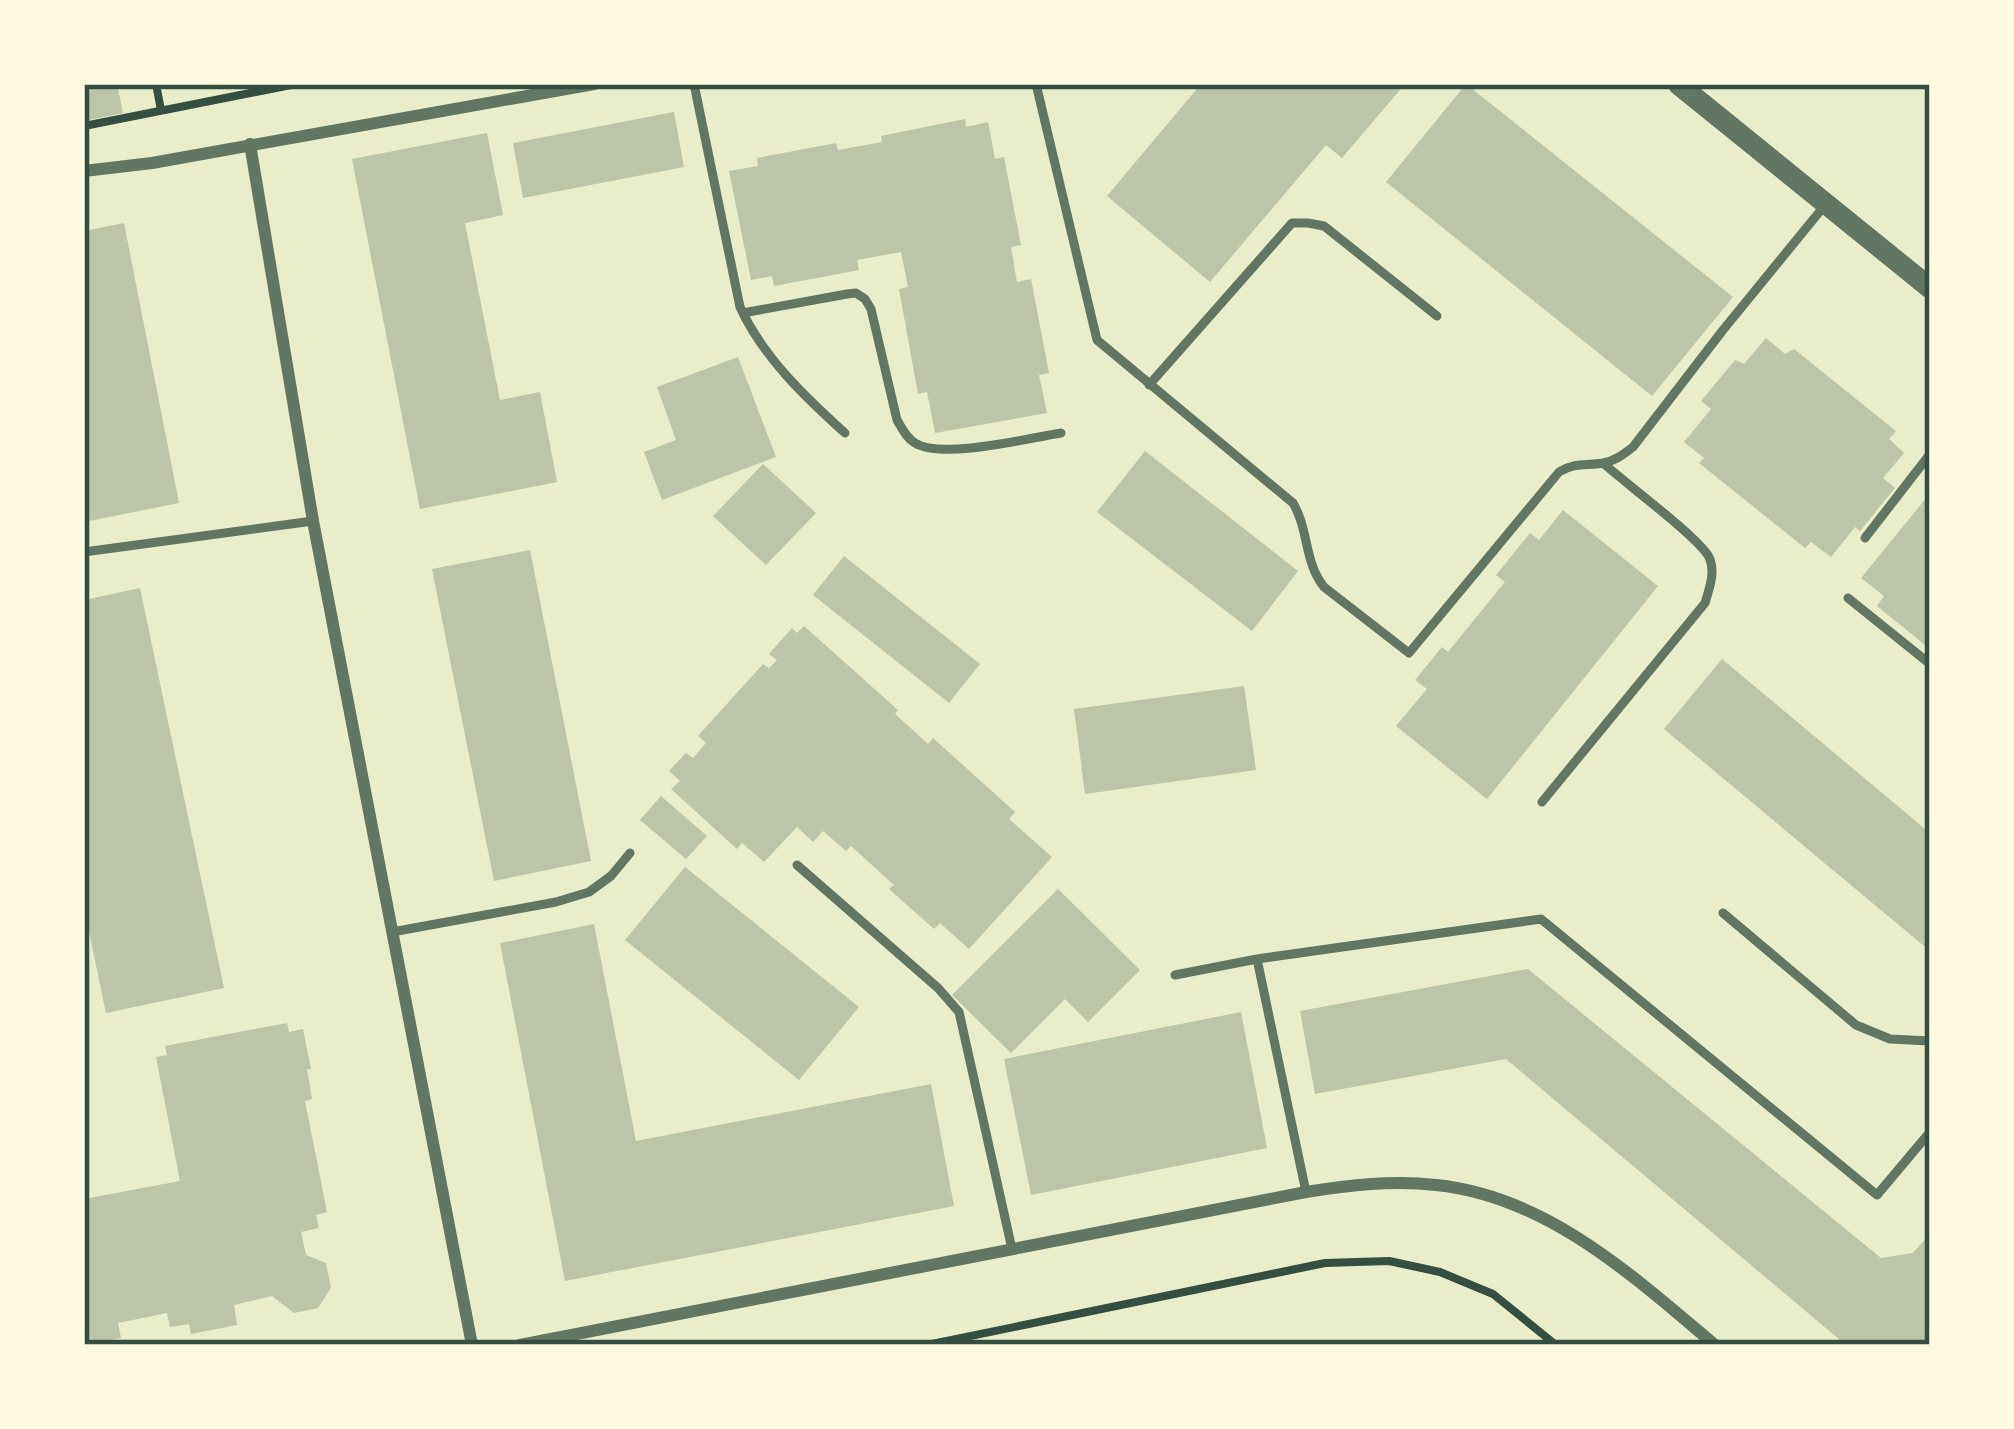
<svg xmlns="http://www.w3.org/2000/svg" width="2014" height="1429" viewBox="0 0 2014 1429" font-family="Ubuntu,sans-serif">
  <rect width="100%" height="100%" fill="#e9edc9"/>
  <path fill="#bcc5a7" d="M 84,84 L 117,84 L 123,113 L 84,121 Z
    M 1201,84 L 1405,84 L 1342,158 L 1326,145 L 1210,282 L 1107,196 Z
    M 1466,84 L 1733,297 L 1652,396 L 1386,182 Z
    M 674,112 L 684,167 L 523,198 L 513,143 Z
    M 965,119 L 966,127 L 988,122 L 995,159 L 1004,157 L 1021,245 L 1011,247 L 1017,282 L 1031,279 L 1049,373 L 1039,375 L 1047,413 L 935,433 L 927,392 L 918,394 L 899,289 L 908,287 L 901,252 L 857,260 L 859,270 L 774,286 L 772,276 L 751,280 L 729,171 L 758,166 L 757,158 L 836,143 L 838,150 L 882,142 L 881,136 Z
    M 487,133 L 503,215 L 465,223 L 500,400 L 540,392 L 557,482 L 420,509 L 352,159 Z
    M 124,223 L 179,503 L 84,522 L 84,231 Z
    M 1766,338 L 1785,354 L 1794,349 L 1896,431 L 1889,439 L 1904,453 L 1883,478 L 1895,488 L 1860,531 L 1855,527 L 1831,557 L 1811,542 L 1805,548 L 1699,463 L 1704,458 L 1684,442 L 1711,409 L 1701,401 L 1735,360 L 1744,364 Z
    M 738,357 L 776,457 L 662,500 L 644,452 L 676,440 L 657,387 Z
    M 1145,451 L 1298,571 L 1252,631 L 1097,512 Z
    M 763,464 L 816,513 L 766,565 L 713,516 Z
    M 1927,497 L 1930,499 L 1930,649 L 1877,606 L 1884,596 L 1861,578 Z
    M 1563,510 L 1658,586 L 1487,799 L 1396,726 L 1427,689 L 1415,680 L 1442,647 L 1448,652 L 1505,582 L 1496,575 L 1530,533 L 1539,540 Z
    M 530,550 L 591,861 L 494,881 L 432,569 Z
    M 844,556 L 980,664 L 949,703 L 813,595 Z
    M 140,588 L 224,988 L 106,1013 L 84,908 L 84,600 Z
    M 804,626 L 898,710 L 895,714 L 928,744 L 933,738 L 1015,812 L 1009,819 L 1052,857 L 969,949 L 940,923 L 934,929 L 889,889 L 894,885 L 851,846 L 846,851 L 823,831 L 813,842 L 797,827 L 764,862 L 742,843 L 737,849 L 671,789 L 680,781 L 669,771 L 686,753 L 693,758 L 706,743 L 698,736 L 763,664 L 769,668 L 777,660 L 769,654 L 792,628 L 797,633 Z
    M 1722,659 L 1930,833 L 1930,951 L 1664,729 Z
    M 1244,686 L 1256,770 L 1085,794 L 1074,709 Z
    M 661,796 L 707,836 L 686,859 L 640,820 Z
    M 685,867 L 859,1007 L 799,1080 L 625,940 Z
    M 1058,889 L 1140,970 L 1088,1022 L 1065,999 L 1011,1053 L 952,995 Z
    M 594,924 L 636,1141 L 931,1084 L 954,1206 L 565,1281 L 500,943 Z
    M 1528,969 L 1881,1258 L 1913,1253 L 1930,1234 L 1930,1345 L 1846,1345 L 1506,1059 L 1315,1094 L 1300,1011 Z
    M 1241,1012 L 1267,1148 L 1031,1195 L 1004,1059 Z
    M 287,1023 L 289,1032 L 303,1029 L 311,1069 L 307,1069 L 312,1099 L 305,1101 L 327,1212 L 316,1215 L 319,1228 L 301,1232 L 306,1255 L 326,1263 L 331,1288 L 318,1308 L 294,1313 L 272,1296 L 234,1305 L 237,1325 L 191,1334 L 189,1324 L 170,1327 L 167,1313 L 118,1323 L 121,1338 L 84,1345 L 84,1199 L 180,1181 L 156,1057 L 167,1055 L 165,1046 Z"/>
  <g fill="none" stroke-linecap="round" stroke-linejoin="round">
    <path stroke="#344e41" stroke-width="8" d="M 156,84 L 161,110
      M 84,126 L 296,84
      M 927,1345 L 1325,1263 L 1389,1261 L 1440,1272 L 1493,1294 L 1556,1345"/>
    <path stroke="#617663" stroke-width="9" d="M 694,84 L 740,307 C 763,357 805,397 845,433
      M 1036,84 L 1097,340 L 1293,503 C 1309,530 1304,562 1324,587 L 1409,653 L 1559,472 C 1575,462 1586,466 1603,463 C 1615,461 1624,454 1633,447 L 1723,330 L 1825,205
      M 743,313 L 847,294 L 856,293 L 865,299 L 871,309 L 897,420 C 902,428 906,438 915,443 C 942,460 1028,438 1061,433
      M 1149,385 L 1292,223 L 1308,223 L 1324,226 L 1437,316
      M 1865,538 L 1930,454
      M 84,552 L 313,521
      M 1848,598 L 1930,664
      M 1542,802 L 1705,603 C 1709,589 1716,572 1709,557 C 1698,537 1624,482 1603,463
      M 797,865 L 938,988 L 959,1012 L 1012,1249
      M 1723,913 L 1856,1025 L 1890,1039 L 1930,1041
      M 392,932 L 556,902 L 589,892 L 611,876 L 630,853
      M 1257,959 L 1541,919 L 1877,1195 L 1930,1132
      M 1175,975 L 1257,959 L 1306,1192"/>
    <path stroke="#617663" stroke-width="12" d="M 250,144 L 313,521 L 472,1345
      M 84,171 L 152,163 L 594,84
      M 520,1345 L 1306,1192 C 1349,1185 1393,1180 1436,1185 C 1547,1196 1634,1277 1715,1345"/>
    <path stroke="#617663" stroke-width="21" d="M 1678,84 L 1930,288"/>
  </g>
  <rect width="2014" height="1429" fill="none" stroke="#fefae0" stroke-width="174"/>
  <rect x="87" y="87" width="1840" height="1255" fill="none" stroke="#344e41" stroke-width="4.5"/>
</svg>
